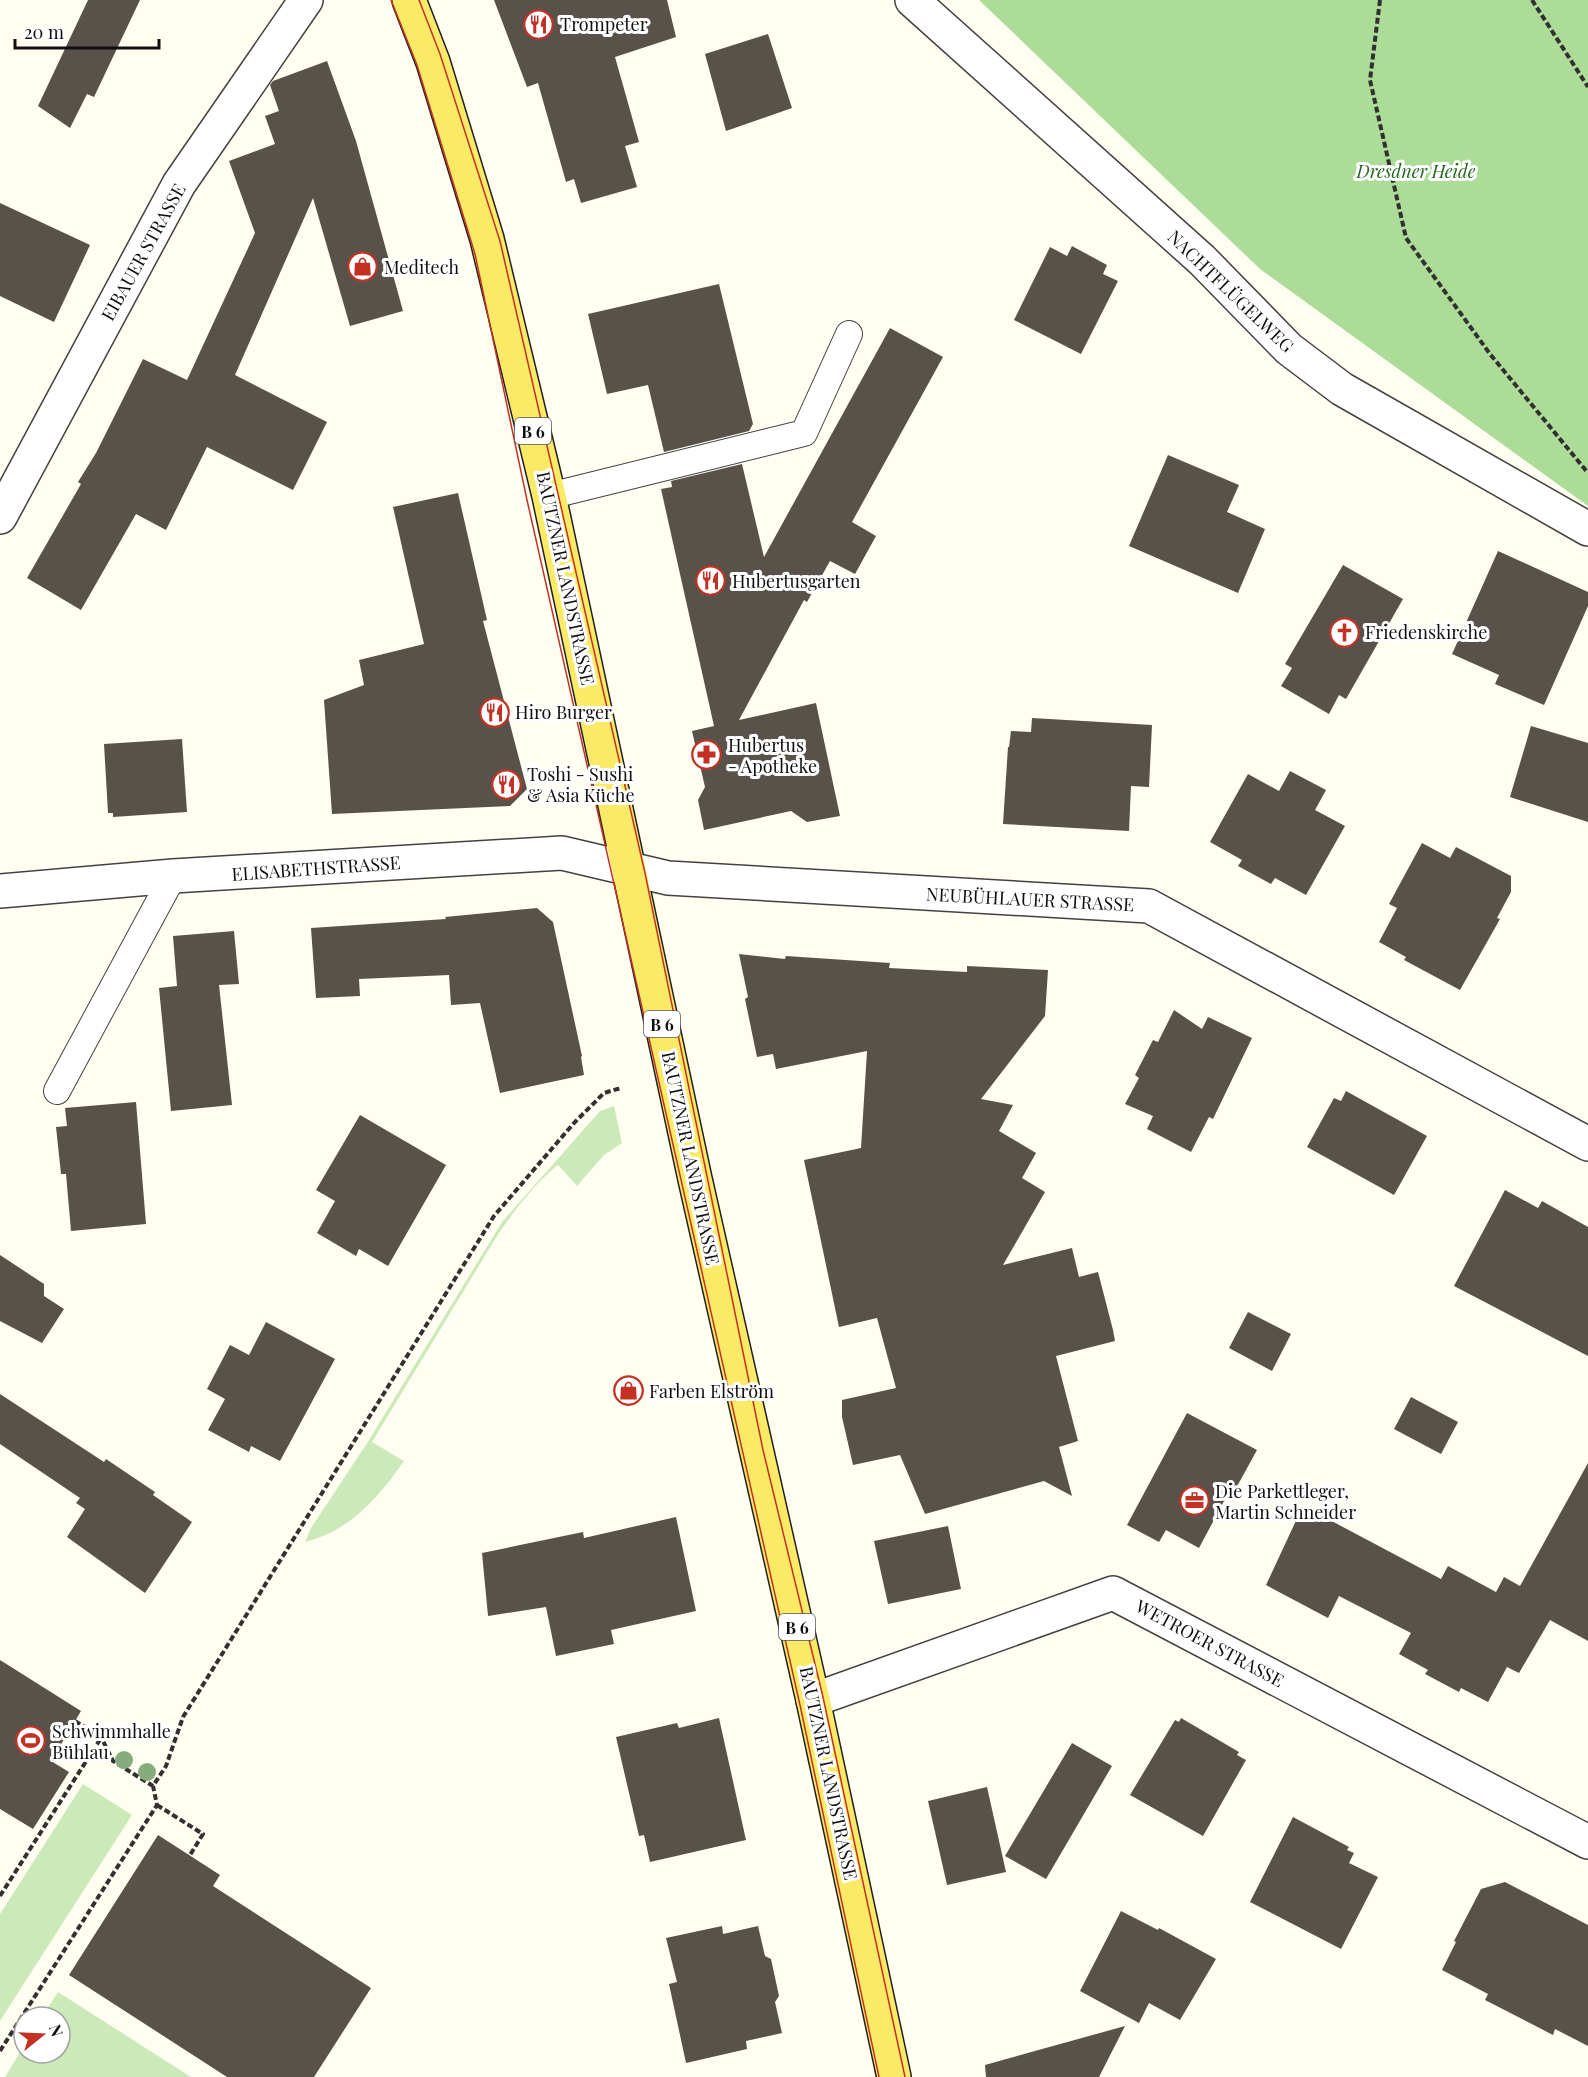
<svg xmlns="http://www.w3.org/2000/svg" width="1588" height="2077" viewBox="0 0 1588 2077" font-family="'Playfair Display',serif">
  <rect width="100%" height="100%" fill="#fffef1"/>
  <path fill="#cceab9" d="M 614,1106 L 622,1143 L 604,1155 L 577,1186 L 558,1165 C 534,1184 514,1211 497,1236 L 372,1442 L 404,1461 C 379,1497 350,1531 305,1542 L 311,1528 L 369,1440 L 502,1222 L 600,1111 Z
    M 83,1784 L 132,1815 L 0,2021 L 0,1914 Z
    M 58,1992 L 191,2077 L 5,2077 L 24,2046 L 24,2053 L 60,2053 L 60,2017 L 42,2017 Z"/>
  <path fill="#addb98" d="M 979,0 L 1588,0 L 1588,506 L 1260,269 Z"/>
  <path fill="#58524b" d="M 88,0 L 140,0 L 94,97 L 87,94 L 70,128 L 38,106 Z
    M 494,0 L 667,0 L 676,37 L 615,57 L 639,142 L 625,146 L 637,187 L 581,203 L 574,179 L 566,182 L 538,83 L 527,87 Z
    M 768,34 L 792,108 L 726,131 L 705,54 Z
    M 327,61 L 356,141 L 403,311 L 350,326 L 313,198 L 235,375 L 327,422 L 293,490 L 207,447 L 166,530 L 136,514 L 81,610 L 27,578 L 81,484 L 78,482 L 96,453 L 143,359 L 187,380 L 255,233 L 229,161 L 275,144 L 265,116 L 279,111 L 270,85 L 273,81 Z
    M 0,203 L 90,245 L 54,322 L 0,296 Z
    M 1072,246 L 1107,265 L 1103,274 L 1118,281 L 1081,354 L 1014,320 L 1050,247 L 1067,256 Z
    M 719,284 L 753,424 L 749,431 L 664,452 L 648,385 L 607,394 L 588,314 Z
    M 890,328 L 943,357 L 852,522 L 876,536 L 855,574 L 830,561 L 807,602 L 804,600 L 739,720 L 816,703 L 840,816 L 807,822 L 791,811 L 704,830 L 698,800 L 705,787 L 692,731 L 714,726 L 661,489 L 672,487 L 671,481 L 742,464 L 764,557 Z
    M 1168,455 L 1239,485 L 1227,512 L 1265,529 L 1238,593 L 1129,546 Z
    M 458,493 L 487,620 L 483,621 L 527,789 L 510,806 L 332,814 L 324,700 L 364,685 L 359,660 L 424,644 L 393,507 Z
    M 1498,551 L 1588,592 L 1588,606 L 1544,705 L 1495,684 L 1499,675 L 1452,654 Z
    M 1343,565 L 1403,599 L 1346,699 L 1339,695 L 1329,714 L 1281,686 L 1292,668 L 1285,664 Z
    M 1032,718 L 1152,725 L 1149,787 L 1131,786 L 1129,831 L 1003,824 L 1008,747 L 1009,747 L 1011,731 L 1031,732 Z
    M 1531,726 L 1588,743 L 1588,822 L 1510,797 Z
    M 182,739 L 187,812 L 113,817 L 113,813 L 108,813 L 104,744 Z
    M 1290,771 L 1326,790 L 1315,810 L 1345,826 L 1306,895 L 1275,878 L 1271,884 L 1238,866 L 1242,860 L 1210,842 L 1248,774 L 1279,791 Z
    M 1422,843 L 1450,858 L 1456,847 L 1511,876 L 1511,892 L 1497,918 L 1500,919 L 1460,990 L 1404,960 L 1406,957 L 1379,942 L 1397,908 L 1389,904 Z
    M 537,908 L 553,922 L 582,1056 L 581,1057 L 584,1075 L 500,1093 L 480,1003 L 451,1005 L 449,975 L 359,979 L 360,996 L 316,998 L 311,928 L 446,919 L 445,917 Z
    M 234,931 L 239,984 L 219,985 L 232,1105 L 171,1111 L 159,988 L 177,986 L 173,936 Z
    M 739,954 L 785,959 L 786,956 L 890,963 L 889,968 L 967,972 L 967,966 L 1048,970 L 1045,1016 L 981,1099 L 1013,1105 L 999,1131 L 1036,1153 L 1022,1178 L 1045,1192 L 1003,1265 L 1072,1248 L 1079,1277 L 1098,1272 L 1113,1330 L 1115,1341 L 1056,1356 L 1078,1441 L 1059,1447 L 1072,1496 L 1044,1481 L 925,1514 L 900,1455 L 853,1465 L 842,1417 L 842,1400 L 896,1388 L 877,1318 L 839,1327 L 804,1160 L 861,1148 L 867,1051 L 776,1069 L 773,1054 L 757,1057 L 745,999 L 748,997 Z
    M 1174,1010 L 1202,1029 L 1208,1017 L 1252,1038 L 1213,1119 L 1209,1117 L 1191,1152 L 1147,1129 L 1153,1116 L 1125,1104 L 1139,1078 L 1135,1075 L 1153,1040 L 1158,1042 Z
    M 1346,1091 L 1427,1136 L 1394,1195 L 1307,1147 L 1334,1098 L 1341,1101 Z
    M 136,1102 L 146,1224 L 71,1231 L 66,1174 L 61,1174 L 56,1127 L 67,1126 L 65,1108 Z
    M 360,1115 L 446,1165 L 388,1266 L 359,1249 L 356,1256 L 317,1233 L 335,1201 L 316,1190 Z
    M 1505,1190 L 1538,1208 L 1542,1201 L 1588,1227 L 1588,1356 L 1454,1286 Z
    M 0,1255 L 44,1284 L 44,1296 L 64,1309 L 42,1343 L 0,1321 Z
    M 1248,1312 L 1291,1334 L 1272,1371 L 1229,1348 Z
    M 266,1322 L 335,1359 L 280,1461 L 251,1446 L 249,1452 L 208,1430 L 225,1399 L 207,1389 L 230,1345 L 249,1355 Z
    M 0,1394 L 104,1462 L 106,1459 L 155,1492 L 153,1495 L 192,1522 L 145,1593 L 67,1537 L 85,1509 L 76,1503 L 80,1498 L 0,1444 Z
    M 1411,1397 L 1458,1422 L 1441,1454 L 1394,1429 Z
    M 1187,1413 L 1257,1450 L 1235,1490 L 1231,1488 L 1199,1548 L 1166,1530 L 1159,1542 L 1127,1525 Z
    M 1588,1463 L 1588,1641 L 1550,1620 L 1519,1673 L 1507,1667 L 1488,1702 L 1461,1688 L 1459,1692 L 1425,1674 L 1428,1670 L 1399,1654 L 1411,1633 L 1339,1596 L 1328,1618 L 1266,1585 L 1301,1510 L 1324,1522 L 1326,1518 L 1441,1579 L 1448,1566 L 1496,1592 L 1504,1577 L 1520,1586 Z
    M 676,1517 L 696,1611 L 611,1630 L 614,1644 L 556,1656 L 546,1607 L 488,1616 L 482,1553 L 583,1532 L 584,1538 Z
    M 948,1526 L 961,1589 L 888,1604 L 874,1541 Z
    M 0,1660 L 81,1711 L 51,1761 L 69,1772 L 33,1829 L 0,1809 Z
    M 719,1718 L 746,1840 L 650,1862 L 644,1835 L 639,1836 L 616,1737 L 677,1723 L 679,1728 Z
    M 1181,1718 L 1239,1752 L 1237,1755 L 1246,1760 L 1203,1836 L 1130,1795 L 1175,1720 L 1179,1722 Z
    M 1072,1743 L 1112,1766 L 1046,1879 L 1005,1856 Z
    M 987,1787 L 1006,1872 L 947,1885 L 928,1801 Z
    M 1293,1817 L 1349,1847 L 1347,1850 L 1354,1853 L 1349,1863 L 1378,1877 L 1341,1949 L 1250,1902 Z
    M 158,1835 L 220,1875 L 213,1886 L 371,1988 L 314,2077 L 227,2077 L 69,1975 Z
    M 1505,1882 L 1588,1925 L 1588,2046 L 1555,2029 L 1553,2035 L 1485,2000 L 1488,1994 L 1442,1970 L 1456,1942 L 1454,1941 L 1481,1889 Z
    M 1121,1911 L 1158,1930 L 1159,1928 L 1216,1959 L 1180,2020 L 1149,2003 L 1139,2023 L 1080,1991 Z
    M 722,1926 L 723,1934 L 758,1926 L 765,1956 L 771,1959 L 779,1996 L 775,2002 L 782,2033 L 746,2041 L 747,2049 L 686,2063 L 669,1984 L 677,1982 L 666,1938 Z
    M 1125,2026 L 1099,2077 L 986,2077 L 985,2065 Z"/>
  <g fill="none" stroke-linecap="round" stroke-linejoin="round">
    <defs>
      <path id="lane" d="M 549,496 L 804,433 L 849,334
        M 57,1091 L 173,876"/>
      <path id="street" d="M 912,0 L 1202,260 L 1289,349 L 1342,389 L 1588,529
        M 0,517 L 179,184 L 306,0
        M 0,891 L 173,876 L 562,853 L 668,878 L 1149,906 L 1588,1144
        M 813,1700 L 1113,1593 L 1588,1842"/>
      <path id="primary" d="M 409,0 L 433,62 L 487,239 L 549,496 L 695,1179 L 813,1700 L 894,2077"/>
    </defs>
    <use href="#lane" stroke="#424242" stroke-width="28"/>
    <use href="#street" stroke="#424242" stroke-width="36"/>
    <use href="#primary" stroke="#202020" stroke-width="36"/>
    <path stroke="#313131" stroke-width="4" stroke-dasharray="6 3" stroke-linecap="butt" d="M 1380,0 L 1370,80 L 1406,238 L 1490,354 L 1588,473
      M 1532,0 L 1588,87
      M 75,1721 L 101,1737 L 113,1761 L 153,1786 L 166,1766 L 183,1717 L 494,1216 L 574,1123 L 604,1093 L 621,1088
      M 157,1805 L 203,1834 L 190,1855
      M 0,1896 L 101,1738
      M 0,2051 L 157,1805 L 153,1786"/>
    <use href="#lane" stroke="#fff" stroke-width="26"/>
    <use href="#street" stroke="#fff" stroke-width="33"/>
    <use href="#primary" stroke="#faea66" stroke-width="33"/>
    <path stroke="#c23224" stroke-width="1.5" d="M 391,0 L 417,65 L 475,254 L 527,500 L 800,1705 L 879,2077
      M 419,0 L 440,54 L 500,241 L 645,873 L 763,1450 L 823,1697 L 905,2077"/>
  </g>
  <g fill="#86ac7d">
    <circle cx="124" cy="1760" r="9"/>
    <circle cx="147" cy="1772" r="9"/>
  </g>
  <defs>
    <symbol id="restaurant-ring" viewBox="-11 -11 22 22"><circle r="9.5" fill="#fff" stroke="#c23224" stroke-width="1.5"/><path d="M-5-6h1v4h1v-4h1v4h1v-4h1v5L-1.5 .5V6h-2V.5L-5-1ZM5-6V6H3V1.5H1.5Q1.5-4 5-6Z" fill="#c23224"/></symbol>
    <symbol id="shop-ring" viewBox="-11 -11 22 22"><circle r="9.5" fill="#fff" stroke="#c23224" stroke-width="1.5"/><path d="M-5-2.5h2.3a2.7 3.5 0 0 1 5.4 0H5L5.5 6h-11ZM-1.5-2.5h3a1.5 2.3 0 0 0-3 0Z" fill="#c23224"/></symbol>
    <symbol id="church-ring" viewBox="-11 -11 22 22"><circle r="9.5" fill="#fff" stroke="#c23224" stroke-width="1.5"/><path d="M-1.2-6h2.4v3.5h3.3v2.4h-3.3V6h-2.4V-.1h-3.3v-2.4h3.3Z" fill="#c23224"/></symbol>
    <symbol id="pharmacy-ring" viewBox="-11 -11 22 22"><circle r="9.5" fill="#fff" stroke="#c23224" stroke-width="1.5"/><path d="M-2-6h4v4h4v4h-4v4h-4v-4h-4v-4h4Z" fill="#c23224"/></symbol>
    <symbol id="office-ring" viewBox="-11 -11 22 22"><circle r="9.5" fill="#fff" stroke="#c23224" stroke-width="1.5"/><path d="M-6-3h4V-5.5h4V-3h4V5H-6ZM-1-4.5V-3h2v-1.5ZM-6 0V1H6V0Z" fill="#c23224"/></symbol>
    <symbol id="stadium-ring" viewBox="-11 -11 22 22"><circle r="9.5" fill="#fff" stroke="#c23224" stroke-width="1.5"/><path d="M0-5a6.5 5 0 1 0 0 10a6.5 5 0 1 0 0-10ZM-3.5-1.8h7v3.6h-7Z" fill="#c23224"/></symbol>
  </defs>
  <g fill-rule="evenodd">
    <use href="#restaurant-ring" x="522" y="8" width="33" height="33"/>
    <use href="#shop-ring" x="346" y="250" width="33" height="33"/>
    <use href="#restaurant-ring" x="694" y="564" width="33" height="33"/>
    <use href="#church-ring" x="1328" y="616" width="33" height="33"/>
    <use href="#restaurant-ring" x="478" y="696" width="33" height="33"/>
    <use href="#pharmacy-ring" x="690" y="738" width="33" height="33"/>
    <use href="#restaurant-ring" x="490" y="768" width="33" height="33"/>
    <use href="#shop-ring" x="612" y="1374" width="33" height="33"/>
    <use href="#office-ring" x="1178" y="1484" width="33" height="33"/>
    <use href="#stadium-ring" x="14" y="1724" width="33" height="33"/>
  </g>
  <g text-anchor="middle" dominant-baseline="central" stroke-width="6" stroke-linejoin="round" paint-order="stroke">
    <g fill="#fff" stroke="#575757" stroke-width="1.5">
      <rect x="515" y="418" width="36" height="26" rx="4.5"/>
      <rect x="644" y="1011" width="36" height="26" rx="4.5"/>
      <rect x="779" y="1614" width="36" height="26" rx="4.5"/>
    </g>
    <g font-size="16" font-weight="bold" fill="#0f0f0f">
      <text x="533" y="431">B 6</text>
      <text x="662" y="1024">B 6</text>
      <text x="797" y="1627">B 6</text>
    </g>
    <g font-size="18" fill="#0f0f0f" stroke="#fff" text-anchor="start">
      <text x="560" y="24">Trompeter</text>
      <text x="384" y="267">Meditech</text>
      <text x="732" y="581">Hubertusgarten</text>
      <text x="1365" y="632">Friedenskirche</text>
      <text x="515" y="712">Hiro Burger</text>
      <text x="728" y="745">Hubertus<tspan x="728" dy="21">- Apotheke</tspan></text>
      <text x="527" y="774">Toshi - Sushi<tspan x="527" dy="21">&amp; Asia Küche</tspan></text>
      <text x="649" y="1391">Farben Elström</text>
      <text x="1215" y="1491">Die Parkettleger,<tspan x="1215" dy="21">Martin Schneider</tspan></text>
      <text x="52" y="1731">Schwimmhalle<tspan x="52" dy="21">Bühlau</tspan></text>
    </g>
    <g font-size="18" font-style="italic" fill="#23681e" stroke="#fff">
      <text x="1416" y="171">Dresdner Heide</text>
    </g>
    <g font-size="18" fill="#0f0f0f" stroke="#fff">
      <text transform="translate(143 252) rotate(-61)">EIBAUER STRASSE</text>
      <text transform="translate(1231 291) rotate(44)">NACHTFLÜGELWEG</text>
      <text transform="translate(566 578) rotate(78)">BAUTZNER LANDSTRASSE</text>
      <text transform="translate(316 868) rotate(-4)">ELISABETHSTRASSE</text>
      <text transform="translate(1030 899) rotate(3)">NEUBÜHLAUER STRASSE</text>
      <text transform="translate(691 1158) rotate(78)">BAUTZNER LANDSTRASSE</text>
      <text transform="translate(1210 1643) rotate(28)">WETROER STRASSE</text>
      <text transform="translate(829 1773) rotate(78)">BAUTZNER LANDSTRASSE</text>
    </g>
  </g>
  <g transform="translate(42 2035) rotate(72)"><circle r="28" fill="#ffffff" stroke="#9f9f9f" stroke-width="1.5"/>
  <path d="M0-4.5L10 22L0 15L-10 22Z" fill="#c23224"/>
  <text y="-9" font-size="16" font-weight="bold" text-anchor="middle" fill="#0f0f0f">N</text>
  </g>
  <path d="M15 39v9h144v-9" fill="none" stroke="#0f0f0f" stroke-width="3"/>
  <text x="24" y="39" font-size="18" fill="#0f0f0f" stroke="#ffffff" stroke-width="4.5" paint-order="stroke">20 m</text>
</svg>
